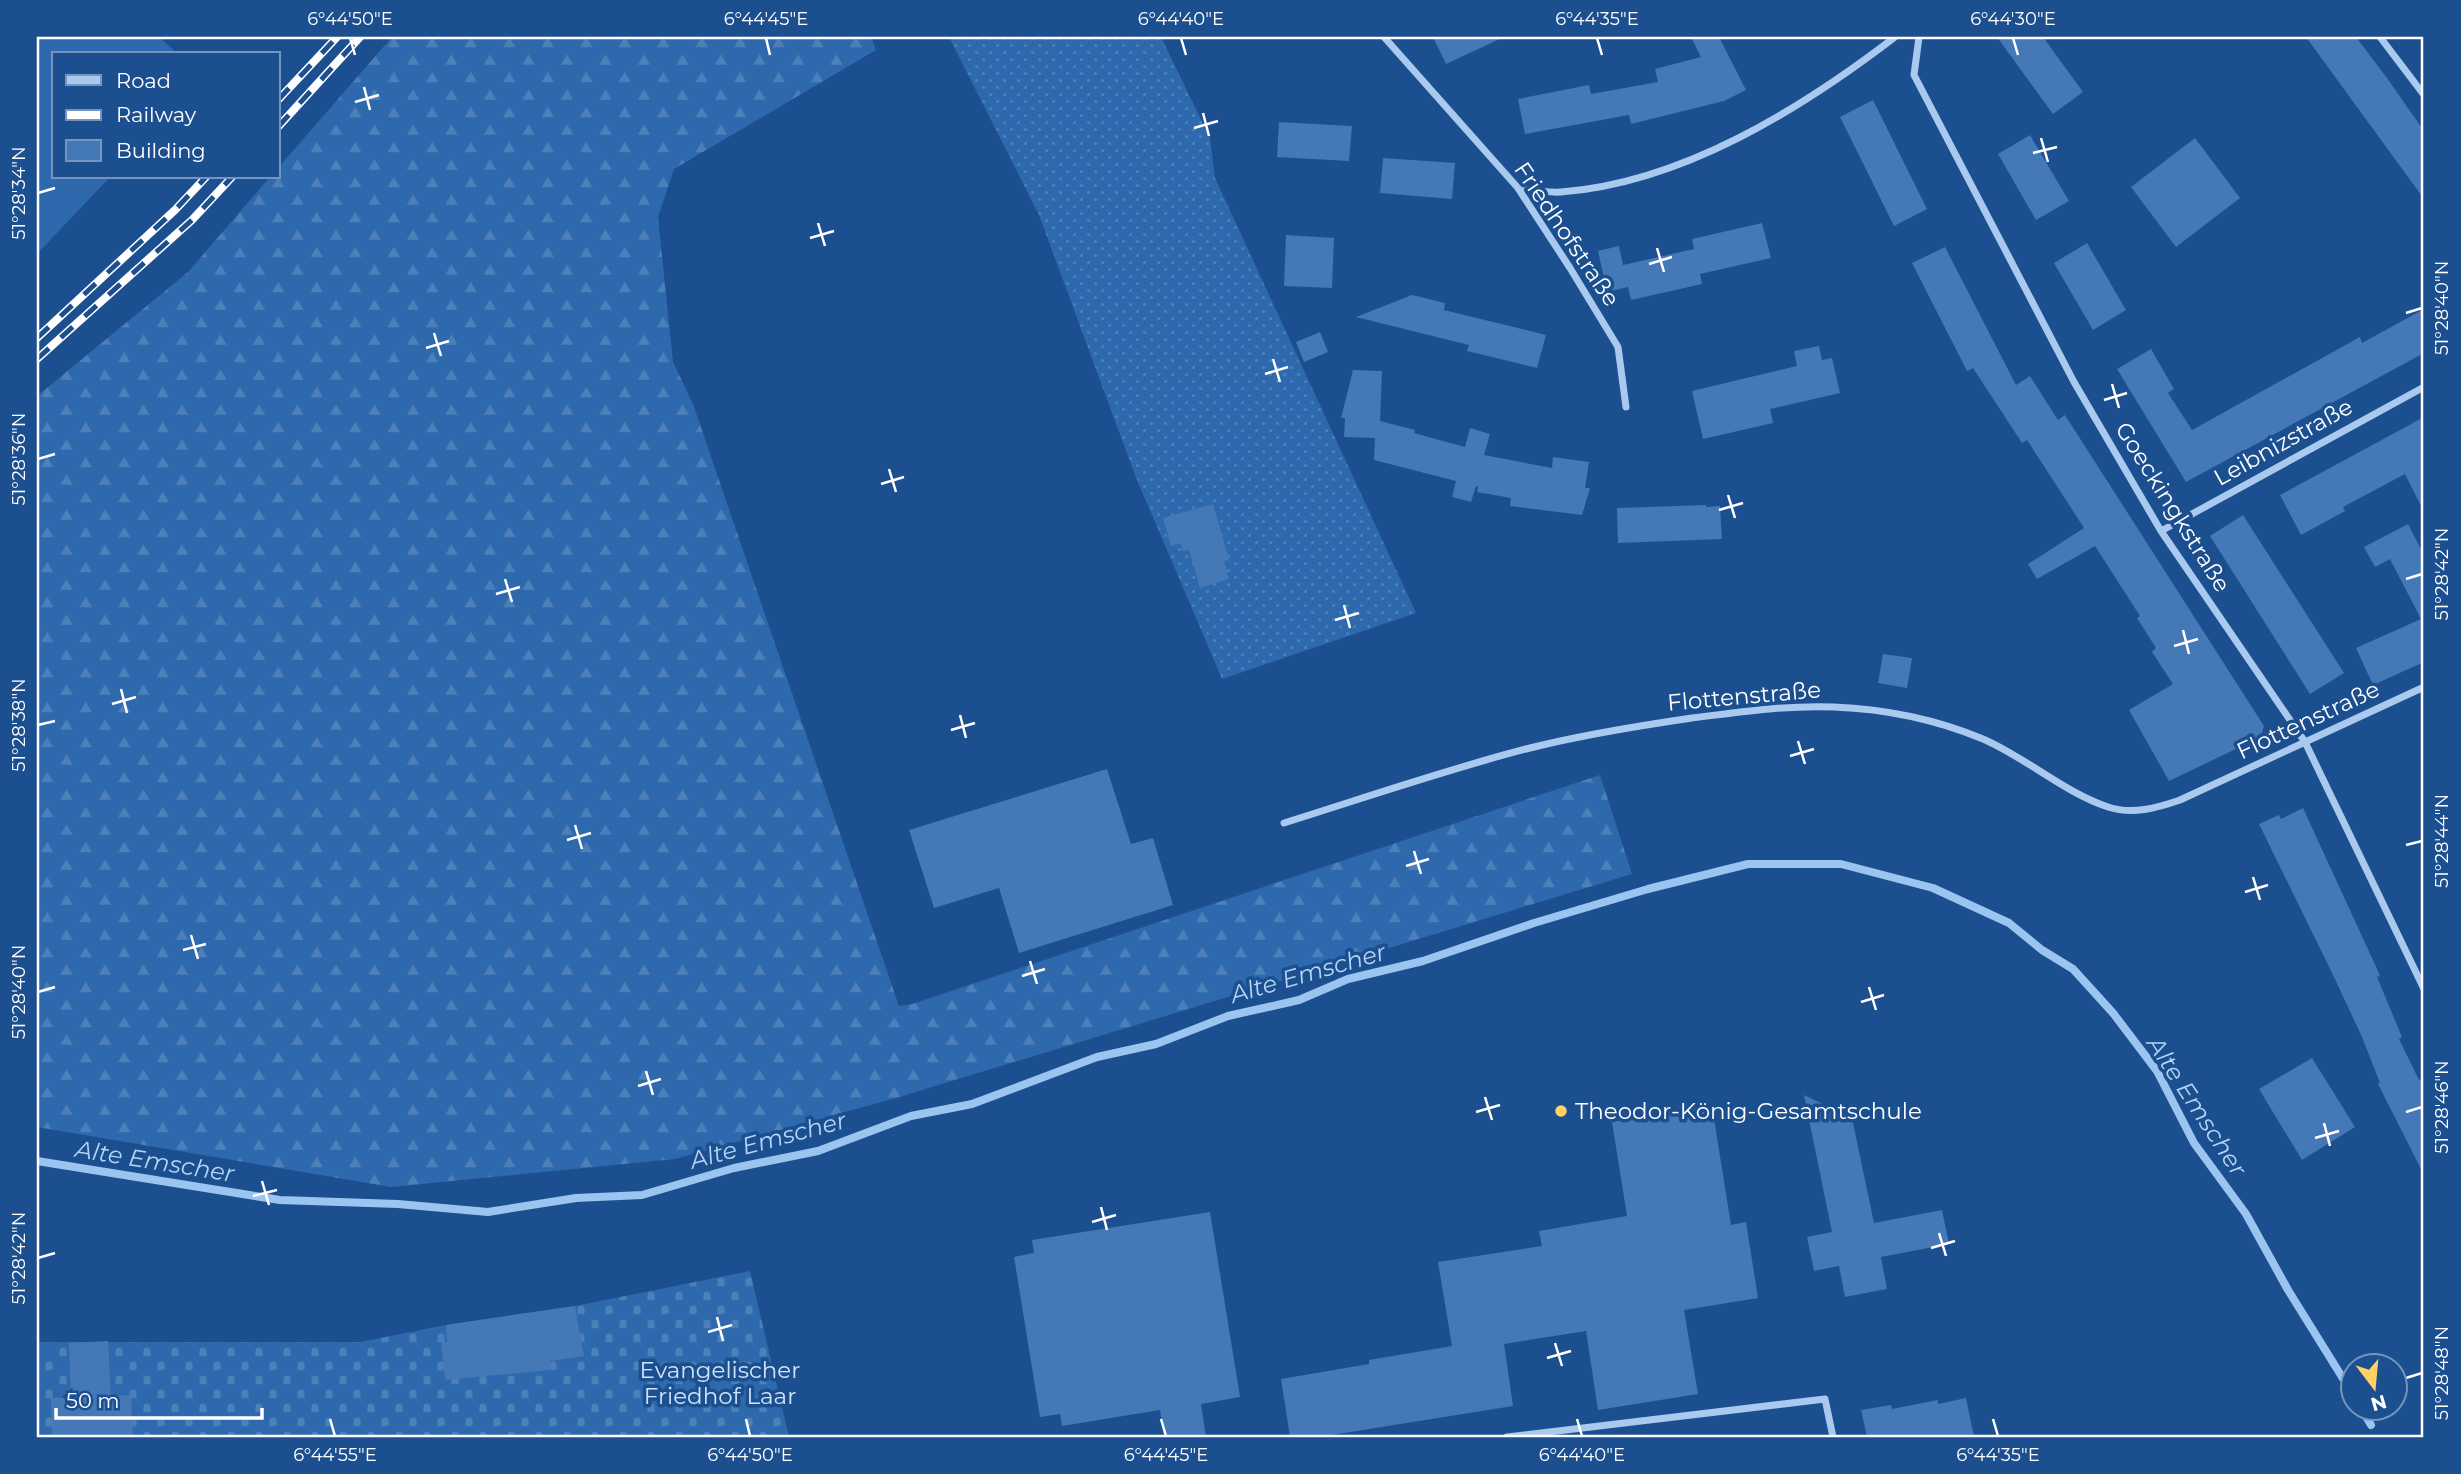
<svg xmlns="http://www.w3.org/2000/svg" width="2461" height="1474" viewBox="0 0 2461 1474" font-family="Montserrat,sans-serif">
  <defs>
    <pattern id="forest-firs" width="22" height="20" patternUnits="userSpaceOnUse" patternTransform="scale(1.75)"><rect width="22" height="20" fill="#2e69ad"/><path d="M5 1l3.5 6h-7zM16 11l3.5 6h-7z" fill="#4d80b9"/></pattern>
    <pattern id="cemetery-stones" width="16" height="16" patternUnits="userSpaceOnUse" patternTransform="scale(1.75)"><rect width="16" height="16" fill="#2e69ad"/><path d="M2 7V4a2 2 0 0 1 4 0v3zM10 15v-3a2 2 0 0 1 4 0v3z" fill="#4d80b9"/></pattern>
    <pattern id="garden-dots" width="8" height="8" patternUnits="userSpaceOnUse" patternTransform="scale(1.75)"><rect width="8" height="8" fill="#2e69ad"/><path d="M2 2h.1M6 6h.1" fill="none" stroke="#4d80b9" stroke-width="1.8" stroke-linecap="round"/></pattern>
  </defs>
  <rect width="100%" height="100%" fill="#1b4f8f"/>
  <path fill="#2e69ad" d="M 37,37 L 159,37 L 178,54 L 54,54 L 54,177 L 110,177 L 37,254 Z"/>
  <path fill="url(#forest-firs)" d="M 392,37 L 871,37 L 876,50 L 674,169 L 658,217 L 673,362 L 693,404 L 899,1006 L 912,1004 L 1600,775 L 1632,874 L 896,1098 L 675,1159 L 391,1187 L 37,1127 L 37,396 L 188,272 L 270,177 L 278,177 L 278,168 Z"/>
  <path fill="url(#cemetery-stones)" d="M 750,1271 L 789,1437 L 37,1437 L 37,1342 L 360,1342 L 446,1325 L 575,1306 Z"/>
  <path fill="url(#garden-dots)" d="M 949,37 L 1161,37 L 1210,138 L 1215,178 L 1416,613 L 1222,679 L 1135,475 L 1039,215 Z"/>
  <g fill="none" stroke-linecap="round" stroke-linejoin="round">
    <path stroke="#9cc4f0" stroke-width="8" d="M 37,1161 L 280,1200 L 398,1204 L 488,1212 L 576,1198 L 642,1195 L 734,1168 L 818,1151 L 911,1116 L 972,1104 L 1097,1057 L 1156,1044 L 1228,1016 L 1299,1000 L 1348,979 L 1423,961 L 1534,923 L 1648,889 L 1748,864 L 1841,864 L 1933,888 L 2009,923 L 2042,950 L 2073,969 L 2113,1013 L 2157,1071 L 2194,1143 L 2246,1214 L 2288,1290 L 2352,1393
      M 2361,1408 L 2371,1425"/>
  </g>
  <path fill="#4478b7" d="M 1433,37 L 1504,37 L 1446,64 Z
    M 1691,37 L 1719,37 L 1746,90 L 1724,101 L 1631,124 L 1629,115 L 1525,134 L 1518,99 L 1589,85 L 1591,94 L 1658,82 L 1655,69 L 1701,57 Z
    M 1997,37 L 2043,37 L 2083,92 L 2053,114 Z
    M 2306,37 L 2356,37 L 2387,78 L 2424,131 L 2424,199 Z
    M 1873,100 L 1927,209 L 1894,226 L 1840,117 Z
    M 1279,122 L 1352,126 L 1349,161 L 1277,157 Z
    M 2030,135 L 2069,201 L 2036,220 L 1998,154 Z
    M 2195,138 L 2240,198 L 2176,247 L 2131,187 Z
    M 1383,158 L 1455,163 L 1452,199 L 1380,193 Z
    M 1762,223 L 1771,258 L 1700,274 L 1702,284 L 1631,300 L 1628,287 L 1607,292 L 1598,251 L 1619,246 L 1623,265 L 1694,249 L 1692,239 Z
    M 1286,235 L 1334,238 L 1332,288 L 1284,286 Z
    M 2087,243 L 2126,310 L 2093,330 L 2054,263 Z
    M 1945,247 L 2016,385 L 2030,376 L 2058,420 L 2065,415 L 2264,726 L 2261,737 L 2169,781 L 2129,710 L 2173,684 L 2152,652 L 2156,648 L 2137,618 L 2140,616 L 2095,546 L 2037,579 L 2028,564 L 2084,528 L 2027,440 L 2022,443 L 1973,368 L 1967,371 L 1912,263 Z
    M 1412,295 L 1445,303 L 1444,310 L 1546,335 L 1537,368 L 1467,351 L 1469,345 L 1356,317 Z
    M 2424,309 L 2424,353 L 2186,482 L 2117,369 L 2151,349 L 2174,389 L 2168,393 L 2192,430 L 2360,337 L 2362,343 Z
    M 1320,332 L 1328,352 L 1304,362 L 1296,342 Z
    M 1819,346 L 1822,360 L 1832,358 L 1840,393 L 1770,409 L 1773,423 L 1703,439 L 1692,391 L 1797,366 L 1794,351 Z
    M 1353,370 L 1382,371 L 1380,421 L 1415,430 L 1414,433 L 1465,447 L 1470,428 L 1490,434 L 1484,455 L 1552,468 L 1553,457 L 1589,462 L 1585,488 L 1590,488 L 1582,515 L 1510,506 L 1511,498 L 1477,492 L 1478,487 L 1476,486 L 1471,502 L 1452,497 L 1456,481 L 1374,460 L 1375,438 L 1344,437 L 1345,418 L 1341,418 Z
    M 2424,417 L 2424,512 L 2405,474 L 2343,507 L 2345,511 L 2301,535 L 2280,495 Z
    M 1213,504 L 1229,560 L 1224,561 L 1229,579 L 1200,588 L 1189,550 L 1183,551 L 1181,543 L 1171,546 L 1163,518 Z
    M 1706,505 L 1706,507 L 1720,506 L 1722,539 L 1618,543 L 1617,508 Z
    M 2243,515 L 2344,673 L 2310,694 L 2210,536 Z
    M 2408,524 L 2424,555 L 2424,662 L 2373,685 L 2356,648 L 2421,619 L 2390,559 L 2375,567 L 2364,547 Z
    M 1883,654 L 1912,658 L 1907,688 L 1878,683 Z
    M 1107,769 L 1131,844 L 1153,838 L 1173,905 L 1019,953 L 999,888 L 934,908 L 909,830 Z
    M 2303,808 L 2378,971 L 2380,976 L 2377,977 L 2402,1037 L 2399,1039 L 2419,1080 L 2424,1078 L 2424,1175 L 2378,1084 L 2380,1083 L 2362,1037 L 2334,977 L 2259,824 L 2279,815 L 2281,819 Z
    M 2312,1058 L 2355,1127 L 2302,1160 L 2259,1089 Z
    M 1804,1095 L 1852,1118 L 1874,1223 L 1942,1210 L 1949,1244 L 1881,1257 L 1887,1289 L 1845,1297 L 1839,1266 L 1814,1271 L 1807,1237 L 1832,1232 Z
    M 1712,1106 L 1731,1225 L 1746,1222 L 1758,1298 L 1684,1310 L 1698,1394 L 1598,1410 L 1586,1331 L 1504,1344 L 1513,1406 L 1319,1437 L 1290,1437 L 1281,1379 L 1369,1364 L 1369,1360 L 1452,1346 L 1438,1262 L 1542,1246 L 1539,1231 L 1627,1216 L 1612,1122 Z
    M 1210,1212 L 1240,1397 L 1201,1404 L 1206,1437 L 1164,1437 L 1160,1410 L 1062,1426 L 1060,1414 L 1040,1417 L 1014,1257 L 1034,1253 L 1032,1240 Z
    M 575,1306 L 584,1356 L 550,1361 L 551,1370 L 445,1380 L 441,1342 L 447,1342 L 446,1325 Z
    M 108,1341 L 111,1396 L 131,1395 L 133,1437 L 52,1437 L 51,1398 L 71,1397 L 69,1343 Z
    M 1966,1398 L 1974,1437 L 1867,1437 L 1861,1410 L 1891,1405 L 1892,1409 L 1938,1400 L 1938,1404 Z"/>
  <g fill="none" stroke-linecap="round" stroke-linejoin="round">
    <path stroke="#a9c9ee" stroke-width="7" d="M 1384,37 L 1518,188 L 1570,268 L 1618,347 L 1626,407
      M 1919,37 L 1914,75 L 2074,382 L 2161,531 L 2305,742 L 2424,989
      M 2380,37 L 2424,95
      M 1518,188 C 1532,190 1547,193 1561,192 C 1682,183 1801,109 1895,37
      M 2161,531 L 2424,387
      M 1284,823 C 1364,798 1445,770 1526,749 C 1581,735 1637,726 1692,718 C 1739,712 1787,705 1834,707 C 1886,709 1935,719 1983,739 C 2025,757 2065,793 2108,807 C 2132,815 2157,808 2180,800 L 2424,687
      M 1507,1437 L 1825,1399 L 1833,1437"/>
    <defs>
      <path id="rail" d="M 278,100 L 337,37
        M 278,127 L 360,37
        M 37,338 L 175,210 L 206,177
        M 37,359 L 192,220 L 232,177"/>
    </defs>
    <use href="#rail" stroke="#fff" stroke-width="8"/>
    <use href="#rail" stroke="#1b4f8f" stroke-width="5" stroke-dasharray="16" stroke-linecap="butt"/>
  </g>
  <path fill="none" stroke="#fff" stroke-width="2.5" d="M 350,38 L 355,55M 766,38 L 770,55M 1181,38 L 1186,55M 1597,38 L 1602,55M 2013,38 L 2018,55M 364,87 L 370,110M 355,102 L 379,95M 1203,113 L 1209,136M 1194,128 L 1218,121M 2041,138 L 2048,162M 2033,153 L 2057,147M 38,193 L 55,188M 818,223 L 825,246M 810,238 L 834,231M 1657,248 L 1664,272M 1649,264 L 1672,257M 2406,313 L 2422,308M 434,333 L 441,356M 426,348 L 449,341M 1273,359 L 1280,382M 1265,374 L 1288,367M 2112,384 L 2119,408M 2104,400 L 2127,393M 38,459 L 55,454M 889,469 L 896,492M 881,484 L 904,477M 1728,495 L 1735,518M 1719,510 L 1743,503M 505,579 L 512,602M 2406,579 L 2422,574M 496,594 L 520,587M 1344,605 L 1350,628M 1335,620 L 1359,613M 2183,630 L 2189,654M 2174,646 L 2198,639M 121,689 L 127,713M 112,704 L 136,697M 960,715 L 966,738M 38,725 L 55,721M 951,730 L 975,723M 1798,741 L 1805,764M 1790,756 L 1814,749M 575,825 L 582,849M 567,840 L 591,833M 2406,845 L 2422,841M 1414,851 L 1421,874M 1406,866 L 1429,859M 2253,877 L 2260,900M 2245,892 L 2268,885M 191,935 L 198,959M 183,950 L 206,944M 1030,961 L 1037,984M 1022,976 L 1045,969M 1869,987 L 1876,1010M 38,992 L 55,987M 1861,1002 L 1884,995M 646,1071 L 653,1095M 638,1086 L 661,1079M 1485,1097 L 1492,1120M 1476,1112 L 1500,1105M 2406,1112 L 2422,1107M 2324,1123 L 2330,1146M 2315,1138 L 2339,1131M 262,1181 L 269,1205M 253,1196 L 277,1190M 1101,1207 L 1107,1230M 1092,1222 L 1116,1215M 1939,1233 L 1946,1256M 1931,1248 L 1955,1241M 38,1258 L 55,1253M 717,1317 L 723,1341M 708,1332 L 732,1325M 1555,1343 L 1562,1366M 1547,1358 L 1571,1351M 2406,1378 L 2422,1373M 330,1419 L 335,1436M 746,1419 L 750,1436M 1161,1419 L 1166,1436M 1577,1419 L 1582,1436M 1993,1419 L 1998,1436"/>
  <circle fill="#ffd166" stroke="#1b4f8f" stroke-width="2.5" cx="1561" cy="1111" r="7"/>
  <g text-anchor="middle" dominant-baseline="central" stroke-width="7" stroke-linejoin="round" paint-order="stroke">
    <g font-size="23" fill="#fff" stroke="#1b4f8f">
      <text transform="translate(1567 234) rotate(56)">Friedhofstraße</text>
      <text transform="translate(2283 442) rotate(-29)">Leibnizstraße</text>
      <text transform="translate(2173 507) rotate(58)">Goeckingkstraße</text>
      <text transform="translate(1744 696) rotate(-5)">Flottenstraße</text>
      <text transform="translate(2308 720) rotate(-25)">Flottenstraße</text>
    </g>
    <g font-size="23" fill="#fff" stroke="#1b4f8f" text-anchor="start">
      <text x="1575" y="1111">Theodor-König-Gesamtschule</text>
    </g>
    <g font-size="23" fill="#cfe3fa" stroke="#1b4f8f">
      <text x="720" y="1370">Evangelischer<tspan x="720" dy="26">Friedhof Laar</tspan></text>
    </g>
    <g font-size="24" font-style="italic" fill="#b5d3f5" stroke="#1b4f8f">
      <text transform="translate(1308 973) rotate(-16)">Alte Emscher</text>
      <text transform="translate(2197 1106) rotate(57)">Alte Emscher</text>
      <text transform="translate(768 1140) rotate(-15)">Alte Emscher</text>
      <text transform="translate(155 1161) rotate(9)">Alte Emscher</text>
    </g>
  </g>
  <rect width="2461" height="1474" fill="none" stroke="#1b4f8f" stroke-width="77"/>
  <rect x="52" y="52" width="228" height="126" fill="#1b4f8f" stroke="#7695bc" stroke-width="2"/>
  <rect x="66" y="75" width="35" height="10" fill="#a9c9ee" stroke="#7695bc" stroke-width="2"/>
  <text x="116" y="88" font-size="21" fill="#ffffff">Road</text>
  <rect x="66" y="110" width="35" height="10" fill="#ffffff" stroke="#7695bc" stroke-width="2"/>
  <text x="116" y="122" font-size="21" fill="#ffffff">Railway</text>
  <rect x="66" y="140" width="35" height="21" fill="#4478b7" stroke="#7695bc" stroke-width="2"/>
  <text x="116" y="158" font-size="21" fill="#ffffff">Building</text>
  <g transform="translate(2374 1387) rotate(164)"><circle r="33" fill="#1b4f8f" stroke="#7695bc" stroke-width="2"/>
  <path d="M0-5L12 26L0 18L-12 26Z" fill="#ffd166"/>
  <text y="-10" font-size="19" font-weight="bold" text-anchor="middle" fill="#ffffff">N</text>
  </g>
  <path d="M56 1408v10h206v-10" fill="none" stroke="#ffffff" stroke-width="3.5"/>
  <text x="66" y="1408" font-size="21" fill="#ffffff" stroke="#1b4f8f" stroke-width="5" paint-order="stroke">50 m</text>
  <rect x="38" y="38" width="2384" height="1398" fill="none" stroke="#fff" stroke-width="2.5"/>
  <g font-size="18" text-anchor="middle" fill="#fff">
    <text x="350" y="25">6°44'50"E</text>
    <text x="766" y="25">6°44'45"E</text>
    <text x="1181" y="25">6°44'40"E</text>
    <text x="1597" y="25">6°44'35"E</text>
    <text x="2013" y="25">6°44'30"E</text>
    <text transform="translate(19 193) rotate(-90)" y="6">51°28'34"N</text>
    <text transform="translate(2442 308) rotate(-90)" y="6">51°28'40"N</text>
    <text transform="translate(19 459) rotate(-90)" y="6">51°28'36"N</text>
    <text transform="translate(2442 574) rotate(-90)" y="6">51°28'42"N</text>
    <text transform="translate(19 725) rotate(-90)" y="6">51°28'38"N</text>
    <text transform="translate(2442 841) rotate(-90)" y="6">51°28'44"N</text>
    <text transform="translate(19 992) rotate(-90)" y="6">51°28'40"N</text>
    <text transform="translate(2442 1107) rotate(-90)" y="6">51°28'46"N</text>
    <text transform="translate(19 1258) rotate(-90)" y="6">51°28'42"N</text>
    <text transform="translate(2442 1373) rotate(-90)" y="6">51°28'48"N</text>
    <text x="335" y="1461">6°44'55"E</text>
    <text x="750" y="1461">6°44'50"E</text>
    <text x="1166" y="1461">6°44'45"E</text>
    <text x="1582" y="1461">6°44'40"E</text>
    <text x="1998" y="1461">6°44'35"E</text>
  </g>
</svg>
